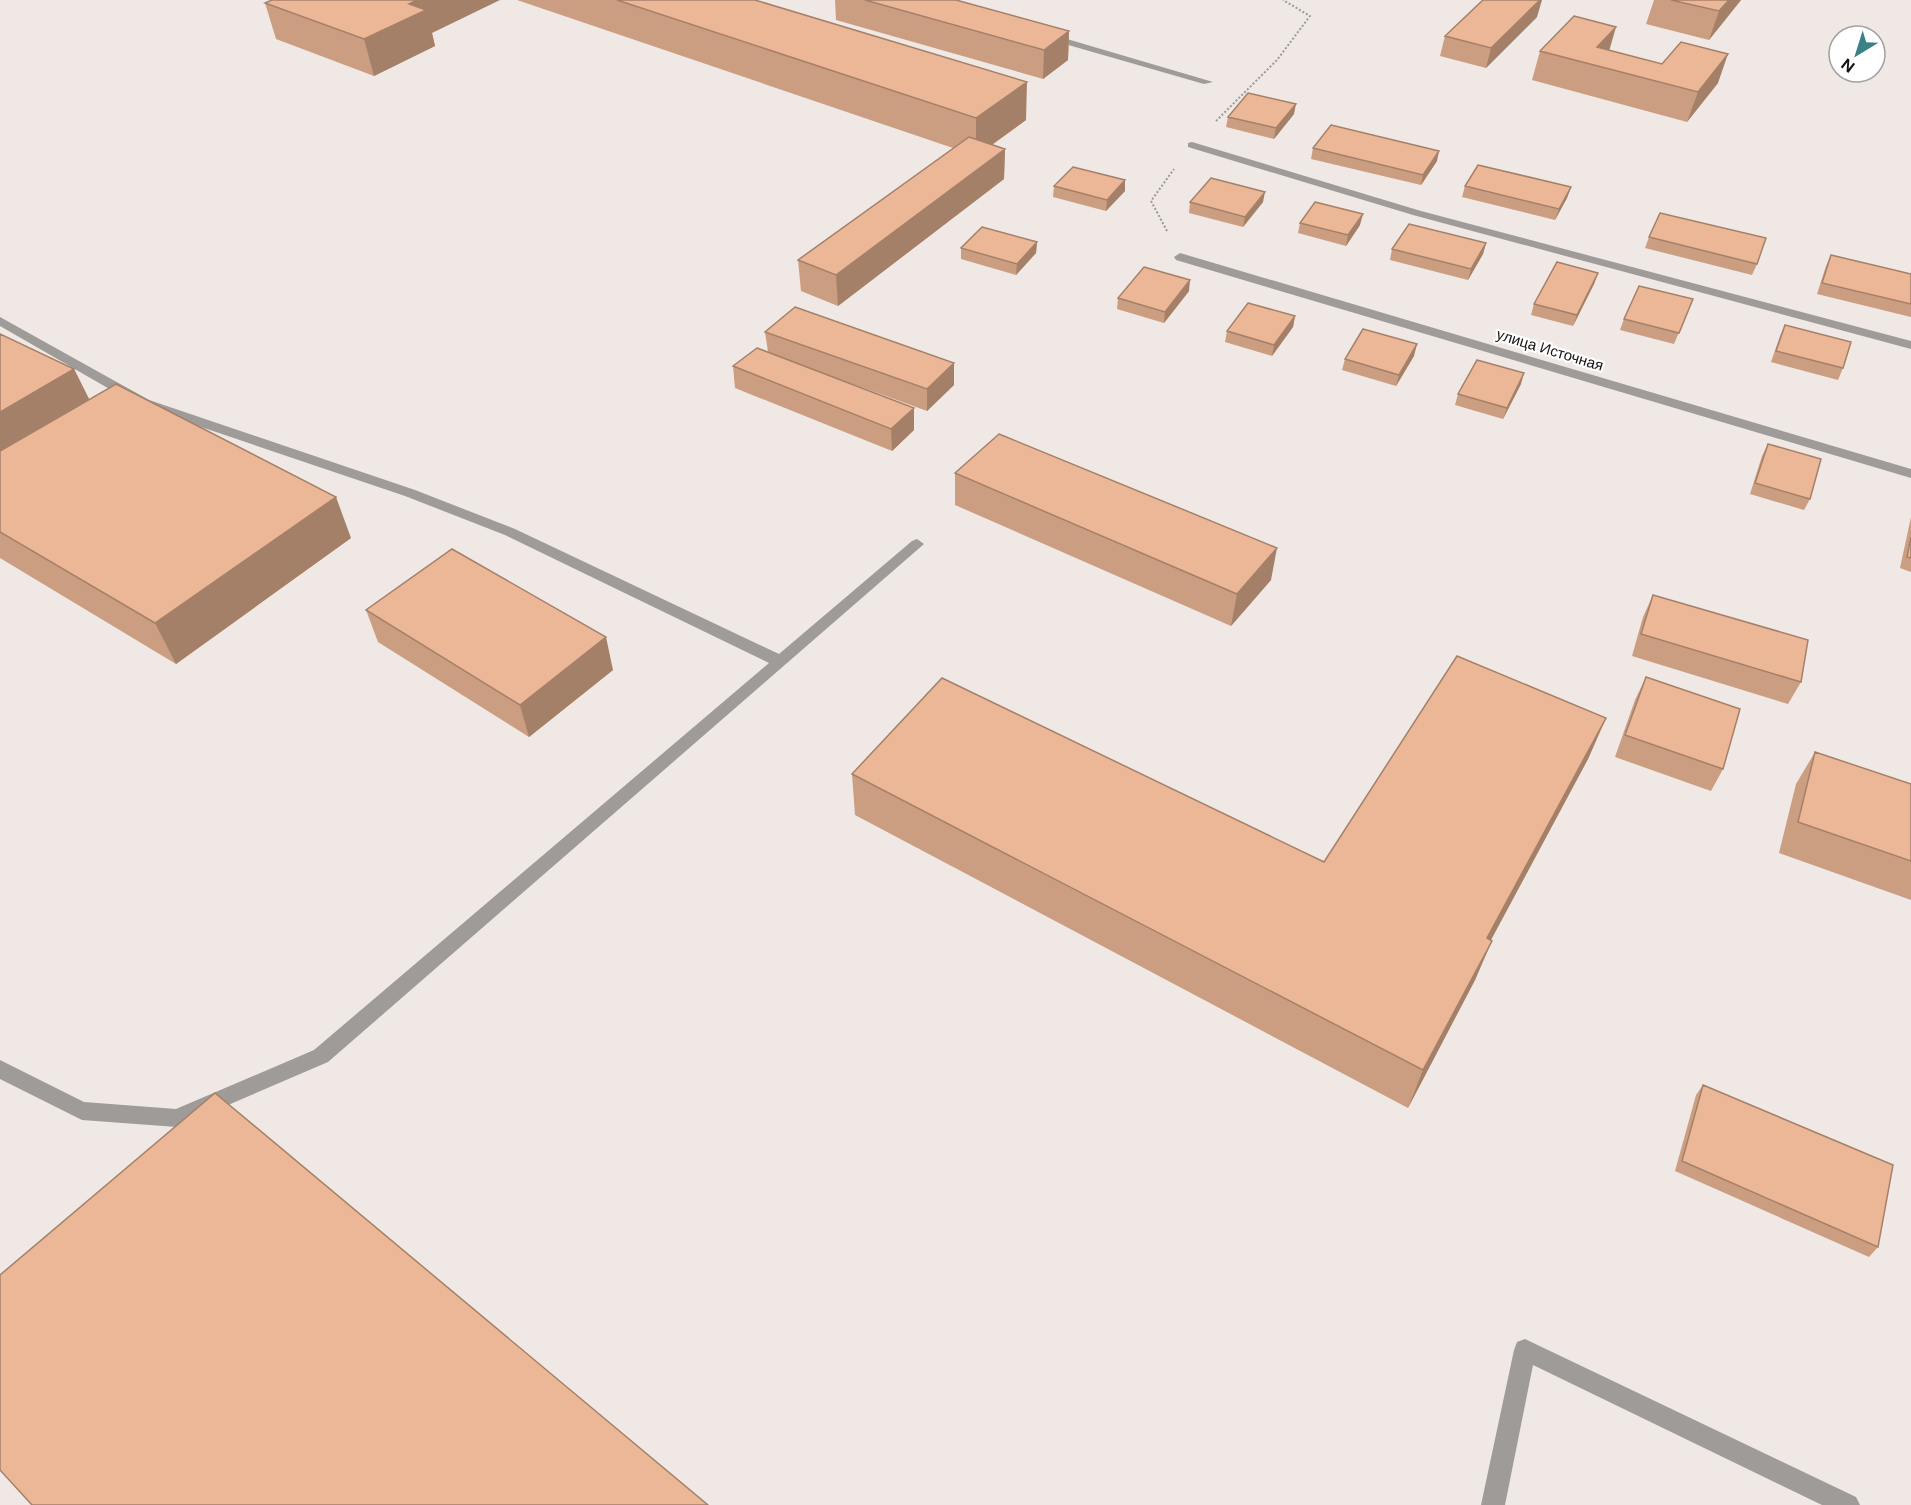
<svg xmlns="http://www.w3.org/2000/svg" width="1911" height="1505" viewBox="0 0 1911 1505" font-family="'DM Sans',sans-serif">
  <rect width="100%" height="100%" fill="#efe8e4"/>
  <g fill="none" stroke-linecap="round" stroke-linejoin="round">
    <path stroke="#9e9996" stroke-width="2" stroke-dasharray="2 2" stroke-linecap="butt" d="M 1216,121 L 1277,60 L 1310,16 L 1283,0
      M 1167,231 L 1151,201 L 1174,169"/>
    <path fill="#9e9b99" fill-rule="evenodd" d="M 1044,34 L 1050,34 L 1213,82 L 1204,84 L 1044,38 Z
      M 0,317 L 149,400 L 415,490 L 515,529 L 779,654 L 912,541 L 917,539 L 924,544 L 328,1062 L 177,1127 L 82,1120 L 0,1079 L 0,1060 L 84,1102 L 176,1109 L 314,1050 L 769,663 L 505,535 L 405,496 L 139,406 L 0,326 Z"/>
    <path fill="#9e9b99" fill-rule="evenodd" d="M 1192,142 L 1421,211 L 1911,341 L 1911,349 L 1413,215 L 1188,147 L 1188,143 Z
      M 1180,253 L 1911,469 L 1911,478 L 1176,260 L 1174,257 Z
      M 1525,1339 L 1856,1497 L 1860,1505 L 1822,1505 L 1533,1365 L 1505,1505 L 1481,1505 L 1514,1350 L 1517,1342 Z"/>
  </g>
  <path fill="#cb9d81" d="M 517,0 L 755,0 L 1026,120 L 992,145 L 1005,149 L 1004,179 L 838,306 L 801,291 L 798,260 L 953,148 Z
    M 835,0 L 956,0 L 1069,31 L 1068,60 L 1043,79 L 836,20 Z
    M 1654,0 L 1741,0 L 1709,40 L 1646,24 Z
    M 265,3 L 432,33 L 435,46 L 374,76 L 276,39 Z
    M 1537,17 L 1486,68 L 1440,56 L 1445,36 Z
    M 1609,50 L 1718,83 L 1687,122 L 1532,80 L 1540,51 Z
    M 1294,114 L 1274,139 L 1226,127 L 1228,117 Z
    M 1313,148 L 1437,161 L 1421,185 L 1311,159 Z
    M 1125,180 L 1125,191 L 1106,211 L 1053,197 L 1054,186 Z
    M 1465,186 L 1571,187 L 1567,198 L 1555,220 L 1462,197 Z
    M 1190,202 L 1263,202 L 1243,227 L 1189,213 Z
    M 1300,223 L 1360,225 L 1346,246 L 1298,233 Z
    M 1649,237 L 1757,264 L 1752,275 L 1645,248 Z
    M 1037,242 L 1036,253 L 1016,275 L 961,259 L 961,248 Z
    M 1486,243 L 1483,254 L 1468,280 L 1390,260 L 1392,249 Z
    M 1831,255 L 1911,274 L 1911,317 L 1817,294 L 1826,266 Z
    M 1598,273 L 1594,284 L 1573,326 L 1531,315 L 1534,304 Z
    M 1189,291 L 1164,323 L 1117,309 L 1118,298 Z
    M 1693,299 L 1674,344 L 1620,330 L 1624,319 Z
    M 1295,316 L 1293,327 L 1272,356 L 1225,342 L 1227,331 Z
    M 1785,325 L 1843,368 L 1838,380 L 1771,362 L 1780,336 Z
    M 765,332 L 954,363 L 954,385 L 927,411 L 842,380 L 914,408 L 914,430 L 892,451 L 735,388 L 733,366 L 768,352 Z
    M 0,334 L 74,369 L 89,399 L 351,538 L 176,664 L 0,558 Z
    M 1414,356 L 1396,386 L 1342,370 L 1345,359 Z
    M 1521,384 L 1503,419 L 1455,405 L 1458,394 Z
    M 1768,444 L 1810,499 L 1804,510 L 1750,494 L 1762,456 Z
    M 955,473 L 1271,580 L 1231,626 L 955,505 Z
    M 1911,517 L 1911,572 L 1900,568 Z
    M 1653,595 L 1801,682 L 1788,704 L 1632,656 L 1643,617 Z
    M 366,610 L 613,670 L 529,737 L 378,642 Z
    M 1646,677 L 1723,769 L 1711,791 L 1615,757 L 1635,700 Z
    M 1606,718 L 1588,759 L 1491,940 L 1475,980 L 1408,1108 L 855,815 L 852,774 L 1324,862 Z
    M 1815,752 L 1911,784 L 1911,900 L 1779,853 L 1796,784 Z
    M 1703,1085 L 1878,1247 L 1869,1257 L 1675,1171 L 1696,1095 Z"/>
  <path fill="#a58069" d="M 417,0 L 500,0 L 432,33 L 435,46 L 374,76 L 364,39 L 409,4 Z
    M 1540,0 L 1542,0 L 1537,17 L 1486,68 L 1491,48 Z
    M 1729,0 L 1741,0 L 1709,40 L 1719,11 Z
    M 1616,27 L 1608,55 L 1597,47 Z
    M 1069,31 L 1068,60 L 1043,79 L 1044,50 Z
    M 1728,54 L 1718,83 L 1687,122 L 1698,92 Z
    M 1027,82 L 1026,120 L 976,156 L 976,118 Z
    M 1296,104 L 1294,114 L 1274,139 L 1276,128 Z
    M 1005,149 L 1004,179 L 838,306 L 836,275 Z
    M 1439,151 L 1437,161 L 1421,185 L 1423,175 Z
    M 1125,180 L 1125,191 L 1106,211 L 1107,200 Z
    M 1571,187 L 1567,198 L 1555,220 L 1559,209 Z
    M 1265,192 L 1263,202 L 1243,227 L 1245,217 Z
    M 1363,214 L 1360,225 L 1346,246 L 1348,235 Z
    M 1037,242 L 1036,253 L 1016,275 L 1017,264 Z
    M 1486,243 L 1483,254 L 1468,280 L 1471,269 Z
    M 1598,273 L 1594,284 L 1573,326 L 1577,315 Z
    M 1190,280 L 1189,291 L 1164,323 L 1165,312 Z
    M 1295,316 L 1293,327 L 1272,356 L 1274,345 Z
    M 1417,344 L 1414,356 L 1396,386 L 1399,375 Z
    M 954,363 L 954,385 L 927,411 L 927,389 Z
    M 74,369 L 94,409 L 0,466 L 0,412 Z
    M 1524,373 L 1521,384 L 1503,419 L 1507,408 Z
    M 914,408 L 914,430 L 892,451 L 891,429 Z
    M 336,497 L 351,538 L 176,664 L 155,623 Z
    M 1277,548 L 1271,580 L 1231,626 L 1237,594 Z
    M 606,637 L 613,670 L 529,737 L 520,705 Z
    M 1606,718 L 1588,759 L 1471,977 L 1487,938 Z
    M 1492,941 L 1475,980 L 1408,1108 L 1423,1070 Z"/>
  <path fill="#ecb796" stroke="#a58069" stroke-width="1.5" d="M 272,0 L 417,0 L 409,4 L 426,10 L 364,39 L 265,3 Z
    M 617,0 L 755,0 L 1027,82 L 976,118 Z
    M 865,0 L 956,0 L 1069,31 L 1044,50 Z
    M 1483,0 L 1540,0 L 1491,48 L 1445,36 Z
    M 1671,0 L 1729,0 L 1719,11 Z
    M 1574,16 L 1616,27 L 1597,47 L 1662,64 L 1681,42 L 1728,54 L 1698,92 L 1540,51 Z
    M 1248,93 L 1296,104 L 1276,128 L 1228,117 Z
    M 1331,125 L 1439,151 L 1423,175 L 1313,148 Z
    M 969,137 L 1005,149 L 836,275 L 798,260 Z
    M 1478,165 L 1571,187 L 1559,209 L 1465,186 Z
    M 1073,167 L 1125,180 L 1107,200 L 1054,186 Z
    M 1211,178 L 1265,192 L 1245,217 L 1190,202 Z
    M 1315,202 L 1363,214 L 1348,235 L 1300,223 Z
    M 1660,213 L 1766,238 L 1757,264 L 1649,237 Z
    M 1409,224 L 1486,243 L 1471,269 L 1392,249 Z
    M 982,227 L 1037,242 L 1017,264 L 961,248 Z
    M 1831,255 L 1911,274 L 1911,304 L 1822,283 Z
    M 1557,262 L 1598,273 L 1577,315 L 1534,304 Z
    M 1144,267 L 1190,280 L 1165,312 L 1118,298 Z
    M 1639,286 L 1693,299 L 1679,333 L 1624,319 Z
    M 1248,303 L 1295,316 L 1274,345 L 1227,331 Z
    M 795,307 L 954,363 L 927,389 L 765,332 Z
    M 1785,325 L 1851,342 L 1843,368 L 1776,351 Z
    M 1363,329 L 1417,344 L 1399,375 L 1345,359 Z
    M 0,334 L 74,369 L 0,412 Z
    M 757,348 L 914,408 L 891,429 L 733,366 Z
    M 1477,360 L 1524,373 L 1507,408 L 1458,394 Z
    M 116,384 L 336,497 L 155,623 L 0,532 L 0,451 Z
    M 999,434 L 1277,548 L 1237,594 L 955,473 Z
    M 1768,444 L 1821,459 L 1810,499 L 1755,483 Z
    M 1911,537 L 1911,558 L 1907,557 Z
    M 452,549 L 606,637 L 520,705 L 366,610 Z
    M 1653,595 L 1808,640 L 1801,682 L 1641,634 Z
    M 1457,656 L 1606,718 L 1487,938 L 1492,941 L 1423,1070 L 852,774 L 942,678 L 1324,862 Z
    M 1646,677 L 1740,709 L 1723,769 L 1625,735 Z
    M 1815,752 L 1911,784 L 1911,861 L 1798,822 Z
    M 1703,1085 L 1893,1165 L 1878,1247 L 1682,1161 Z
    M 215,1093 L 708,1505 L 32,1505 L 0,1470 L 0,1275 Z"/>
  <g text-anchor="middle" dominant-baseline="central" stroke-width="4.5" stroke-linejoin="round" paint-order="stroke">
    <g font-size="15" fill="#161412" stroke="#fff">
      <text transform="translate(1550 350) rotate(17)">улица Источная</text>
    </g>
  </g>
  <g transform="translate(1857 54) rotate(218)"><circle r="28" fill="#ffffff" stroke="#a2a1a0" stroke-width="1.5"/>
  <path d="M0-4.5L10 22L0 15L-10 22Z" fill="#398187"/>
  <text y="-9" font-size="16" font-weight="bold" text-anchor="middle" fill="#161412">N</text>
  </g>
</svg>
